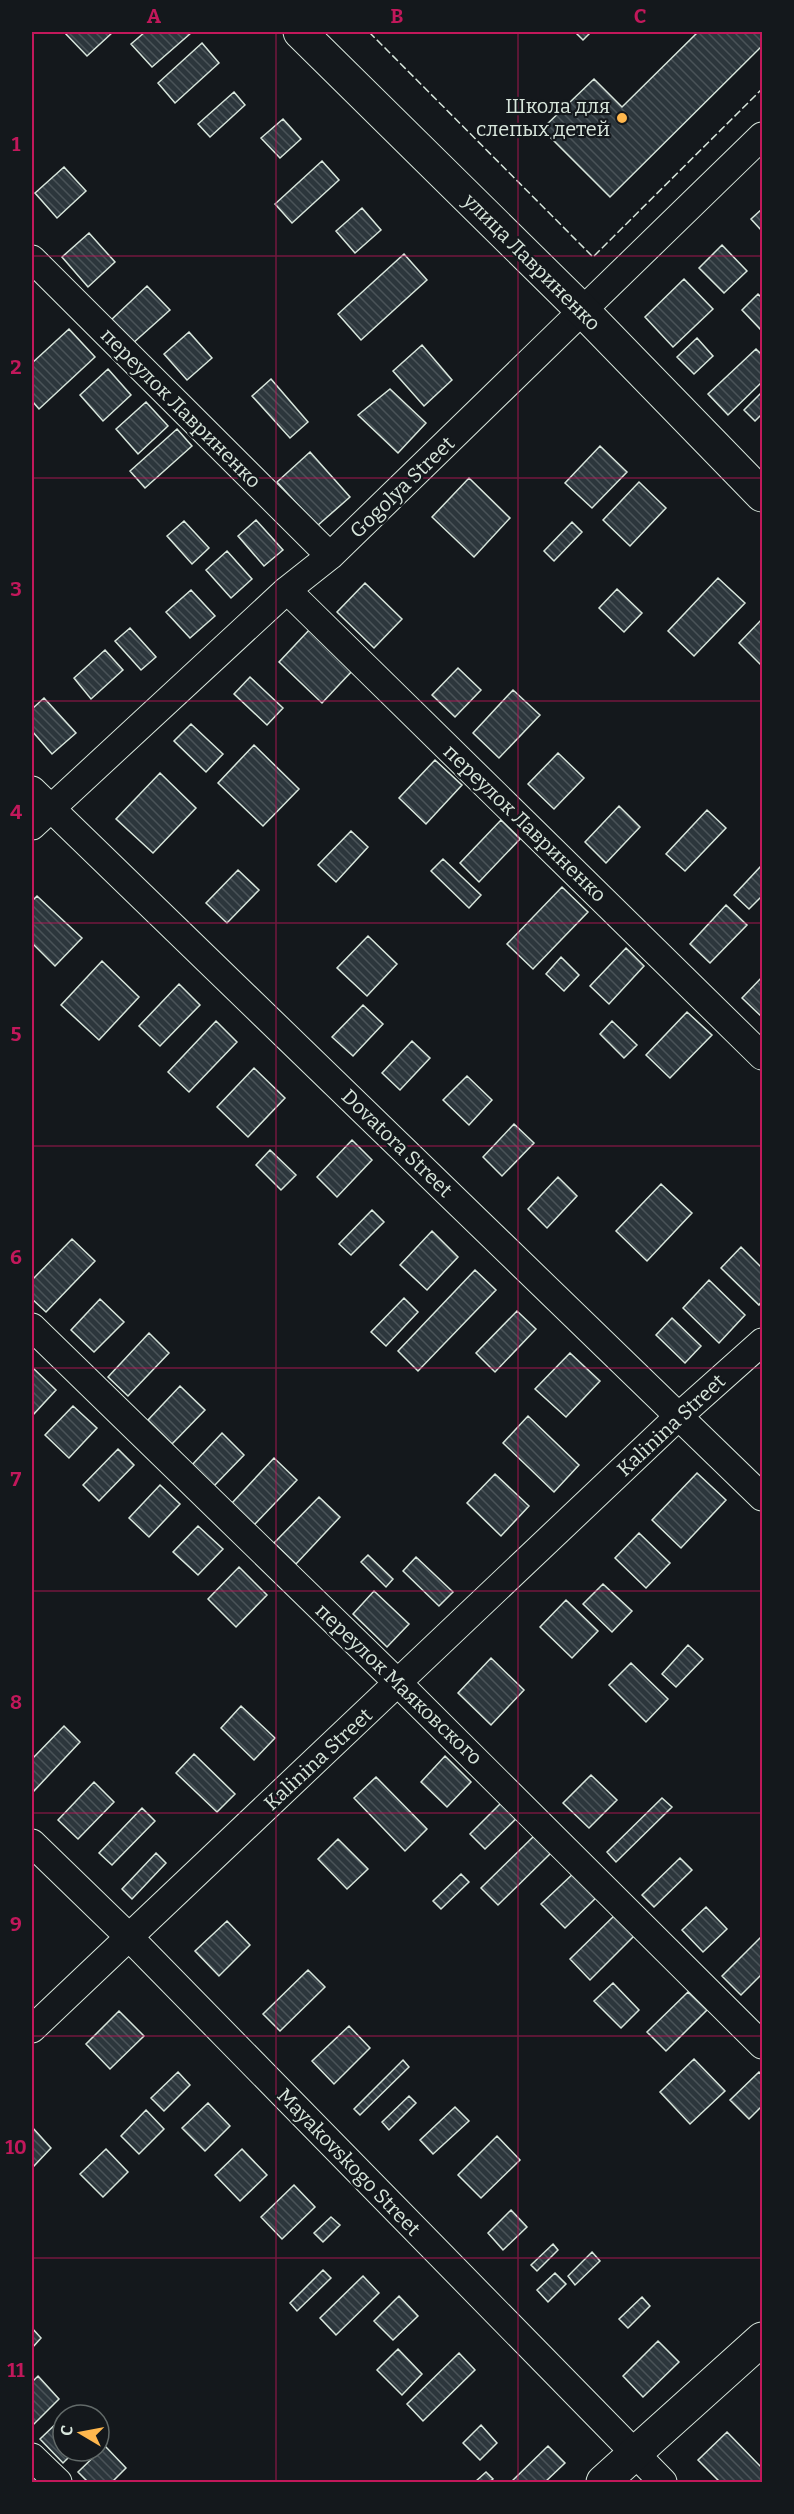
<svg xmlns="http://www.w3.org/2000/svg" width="794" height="2514" viewBox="0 0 794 2514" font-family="Bitter,serif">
  <defs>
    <pattern id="building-back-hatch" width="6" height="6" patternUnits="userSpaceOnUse" patternTransform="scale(1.5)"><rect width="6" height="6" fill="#2c363c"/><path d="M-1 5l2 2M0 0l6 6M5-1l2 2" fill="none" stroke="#4a5358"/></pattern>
  </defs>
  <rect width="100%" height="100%" fill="#14181c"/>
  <path fill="url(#building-back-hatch)" stroke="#d8e6dc" stroke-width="1.5" d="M 64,32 L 113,32 L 87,56 Z
    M 145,32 L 190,32 L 191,33 L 152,67 L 131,44 Z
    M 575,32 L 591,32 L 583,40 Z
    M 698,32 L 762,32 L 762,46 L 610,197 L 542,129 L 594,79 L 622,107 Z
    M 202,43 L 219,63 L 175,103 L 158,83 Z
    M 234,92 L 245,105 L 210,137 L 198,124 Z
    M 283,119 L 301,139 L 280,158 L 261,138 Z
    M 322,161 L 339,180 L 292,223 L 275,204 Z
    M 64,167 L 86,191 L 57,218 L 35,193 Z
    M 362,208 L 381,230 L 355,253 L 336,231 Z
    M 762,209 L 762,231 L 751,219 Z
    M 89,233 L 115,262 L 88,287 L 62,257 Z
    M 722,245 L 747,271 L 724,293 L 699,268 Z
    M 404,254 L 427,280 L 361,340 L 338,314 Z
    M 684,279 L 713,309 L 673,347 L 645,317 Z
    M 147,286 L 170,310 L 132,344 L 111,320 Z
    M 758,294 L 762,298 L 762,331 L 742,310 Z
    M 69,329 L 95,357 L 39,409 L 32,401 L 32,363 Z
    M 189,332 L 212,358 L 187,380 L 164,354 Z
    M 697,338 L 713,356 L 694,374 L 677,357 Z
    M 422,345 L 452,380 L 424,406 L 393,371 Z
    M 756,349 L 762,355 L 762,382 L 728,415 L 708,394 Z
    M 108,369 L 131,395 L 103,421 L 80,395 Z
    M 271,379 L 308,422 L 290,438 L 252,396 Z
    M 390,389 L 426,423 L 398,453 L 358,415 Z
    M 762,392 L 762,414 L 755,421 L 744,410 Z
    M 146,402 L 168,426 L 138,454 L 116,429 Z
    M 177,429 L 192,446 L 145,488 L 130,471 Z
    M 600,446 L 627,472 L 592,508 L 565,483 Z
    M 310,452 L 350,497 L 317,526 L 277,482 Z
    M 469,478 L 510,518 L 474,557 L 432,517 Z
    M 639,482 L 666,508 L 630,546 L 603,520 Z
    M 256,520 L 283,550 L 264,566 L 238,536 Z
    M 184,521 L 209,548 L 192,564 L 167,536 Z
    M 572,522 L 582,532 L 554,561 L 544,551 Z
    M 227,551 L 252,579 L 231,598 L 206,570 Z
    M 718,578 L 745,603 L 694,656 L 668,631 Z
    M 365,583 L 402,619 L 374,648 L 337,612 Z
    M 617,589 L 642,613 L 624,632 L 599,608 Z
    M 191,590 L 215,616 L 190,638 L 166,612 Z
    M 762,619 L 762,666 L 739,643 Z
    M 130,628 L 156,657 L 141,670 L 115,641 Z
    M 310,629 L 353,670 L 322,703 L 279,662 Z
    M 105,650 L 123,670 L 91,699 L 74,678 Z
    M 458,668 L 481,690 L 455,717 L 432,695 Z
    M 250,677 L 283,708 L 267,725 L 234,694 Z
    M 513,690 L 540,715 L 499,758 L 473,733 Z
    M 44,698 L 76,733 L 52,754 L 32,731 L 32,709 Z
    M 191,724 L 223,754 L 206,772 L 174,741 Z
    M 254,745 L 299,789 L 263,826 L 218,783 Z
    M 558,753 L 584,778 L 554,809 L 528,784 Z
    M 435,760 L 462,785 L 426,824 L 399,798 Z
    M 160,773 L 196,808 L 153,853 L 116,819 Z
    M 619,806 L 640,827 L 606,863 L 585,842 Z
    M 707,810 L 726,828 L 685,871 L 666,854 Z
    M 501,820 L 520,839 L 479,882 L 460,863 Z
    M 351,831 L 368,847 L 336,882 L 318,865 Z
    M 443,859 L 481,895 L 469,908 L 431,871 Z
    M 762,865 L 762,896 L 749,909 L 734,895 Z
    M 238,870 L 259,890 L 227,923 L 206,903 Z
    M 562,887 L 588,912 L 533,969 L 507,944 Z
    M 37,896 L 82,938 L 55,966 L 32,943 L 32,901 Z
    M 726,905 L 747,925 L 710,963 L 690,944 Z
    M 368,936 L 397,964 L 367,996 L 337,968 Z
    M 626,948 L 644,966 L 609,1004 L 590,986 Z
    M 561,957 L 579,975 L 564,991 L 546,974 Z
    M 102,961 L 139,997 L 99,1040 L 61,1005 Z
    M 762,977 L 762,1017 L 742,998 Z
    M 179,984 L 200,1005 L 160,1046 L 139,1026 Z
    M 363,1005 L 383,1024 L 353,1056 L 332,1037 Z
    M 687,1012 L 712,1035 L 670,1078 L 646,1055 Z
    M 216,1021 L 237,1042 L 189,1092 L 168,1072 Z
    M 612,1021 L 637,1045 L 624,1058 L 600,1034 Z
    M 412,1041 L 430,1058 L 400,1090 L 382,1073 Z
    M 254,1068 L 285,1098 L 248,1137 L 217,1107 Z
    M 467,1076 L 492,1100 L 469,1125 L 443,1100 Z
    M 514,1124 L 534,1143 L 502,1176 L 483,1157 Z
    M 352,1140 L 372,1160 L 337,1197 L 317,1177 Z
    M 270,1150 L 296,1175 L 281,1190 L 256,1165 Z
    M 558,1177 L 577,1196 L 547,1228 L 528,1209 Z
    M 661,1184 L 692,1213 L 647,1261 L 616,1231 Z
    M 372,1210 L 384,1222 L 351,1255 L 339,1244 Z
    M 432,1231 L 458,1257 L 427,1290 L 400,1265 Z
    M 72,1239 L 95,1261 L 46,1312 L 32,1299 L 32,1280 Z
    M 741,1247 L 762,1268 L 762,1301 L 759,1305 L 721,1268 Z
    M 475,1270 L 496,1290 L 418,1371 L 398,1351 Z
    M 709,1280 L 745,1315 L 719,1343 L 683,1308 Z
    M 404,1298 L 418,1312 L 386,1346 L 371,1332 Z
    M 100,1299 L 124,1322 L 94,1352 L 71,1330 Z
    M 517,1311 L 536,1329 L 495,1372 L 476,1353 Z
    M 672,1318 L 701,1346 L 685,1363 L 656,1335 Z
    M 149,1333 L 169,1353 L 128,1396 L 108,1377 Z
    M 570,1353 L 600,1381 L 566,1417 L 535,1389 Z
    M 33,1368 L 56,1390 L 32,1416 L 32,1369 Z
    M 180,1386 L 205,1410 L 172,1444 L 148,1420 Z
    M 73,1406 L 97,1428 L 69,1458 L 45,1435 Z
    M 528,1416 L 579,1465 L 554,1492 L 503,1443 Z
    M 222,1433 L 244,1455 L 213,1487 L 191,1466 Z
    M 118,1449 L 134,1465 L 99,1501 L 83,1485 Z
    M 274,1458 L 297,1480 L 254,1525 L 232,1503 Z
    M 697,1473 L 726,1500 L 681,1548 L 652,1520 Z
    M 495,1474 L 529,1506 L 501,1536 L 467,1503 Z
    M 160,1485 L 180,1504 L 149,1537 L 129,1518 Z
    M 319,1497 L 340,1517 L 296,1564 L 274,1543 Z
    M 198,1526 L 223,1549 L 198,1575 L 173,1552 Z
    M 639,1533 L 670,1563 L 646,1588 L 615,1558 Z
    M 368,1555 L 393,1579 L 386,1587 L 361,1562 Z
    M 416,1557 L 453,1592 L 439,1606 L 403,1571 Z
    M 239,1567 L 267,1595 L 236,1627 L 208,1599 Z
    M 603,1584 L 632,1611 L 612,1632 L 583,1604 Z
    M 374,1591 L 409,1624 L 387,1647 L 353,1614 Z
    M 566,1600 L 598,1631 L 572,1658 L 540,1627 Z
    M 688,1645 L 703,1659 L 676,1687 L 662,1674 Z
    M 491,1658 L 524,1690 L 491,1725 L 458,1693 Z
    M 631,1663 L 668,1699 L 646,1722 L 609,1685 Z
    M 241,1706 L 275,1738 L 254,1760 L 221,1728 Z
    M 64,1726 L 80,1742 L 32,1793 L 32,1759 Z
    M 194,1754 L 235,1794 L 217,1812 L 176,1773 Z
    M 445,1756 L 471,1782 L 447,1807 L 421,1782 Z
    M 591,1775 L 617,1800 L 589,1828 L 563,1803 Z
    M 376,1777 L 427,1829 L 405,1851 L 354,1798 Z
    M 94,1782 L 114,1802 L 78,1839 L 58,1820 Z
    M 506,1798 L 521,1814 L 485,1849 L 470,1834 Z
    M 662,1798 L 672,1807 L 616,1862 L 607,1852 Z
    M 142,1808 L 155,1821 L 112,1865 L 99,1853 Z
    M 534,1836 L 551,1853 L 498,1905 L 481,1888 Z
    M 338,1839 L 368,1869 L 347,1889 L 318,1859 Z
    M 156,1853 L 166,1863 L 132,1899 L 122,1889 Z
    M 680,1858 L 692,1870 L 654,1907 L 642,1895 Z
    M 576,1871 L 599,1895 L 565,1928 L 541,1904 Z
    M 461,1874 L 469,1882 L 441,1909 L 433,1901 Z
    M 706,1907 L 727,1929 L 703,1952 L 682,1930 Z
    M 616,1914 L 636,1934 L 590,1980 L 570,1959 Z
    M 227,1921 L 250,1945 L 219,1976 L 195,1951 Z
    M 762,1936 L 762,1974 L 741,1995 L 722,1976 Z
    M 308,1970 L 325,1987 L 280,2031 L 263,2014 Z
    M 613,1983 L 639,2010 L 621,2028 L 594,2001 Z
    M 688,1992 L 707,2010 L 666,2051 L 647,2032 Z
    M 119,2011 L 144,2036 L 110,2069 L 86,2044 Z
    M 349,2026 L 370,2048 L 334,2084 L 312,2061 Z
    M 694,2059 L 725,2091 L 690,2124 L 660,2092 Z
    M 403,2060 L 409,2067 L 360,2115 L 354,2109 Z
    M 178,2072 L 190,2085 L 164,2111 L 151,2098 Z
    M 759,2072 L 762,2075 L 762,2106 L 749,2119 L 730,2100 Z
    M 409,2096 L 416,2103 L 389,2130 L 382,2122 Z
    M 208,2103 L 230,2126 L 205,2151 L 182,2128 Z
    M 455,2107 L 469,2121 L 433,2154 L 420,2140 Z
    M 146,2110 L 164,2129 L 139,2154 L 121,2136 Z
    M 32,2127 L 51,2148 L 32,2168 Z
    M 497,2136 L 520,2160 L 481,2198 L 458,2175 Z
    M 106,2149 L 128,2172 L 103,2197 L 80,2174 Z
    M 242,2149 L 267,2175 L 240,2201 L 215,2175 Z
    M 294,2185 L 315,2207 L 282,2239 L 261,2217 Z
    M 511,2210 L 527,2227 L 503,2250 L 488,2233 Z
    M 331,2217 L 340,2225 L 323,2242 L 314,2233 Z
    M 553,2244 L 558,2250 L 537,2271 L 531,2265 Z
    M 592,2252 L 600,2261 L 575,2285 L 568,2276 Z
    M 323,2270 L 331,2278 L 297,2311 L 290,2303 Z
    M 555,2273 L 566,2284 L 548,2302 L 537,2290 Z
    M 363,2276 L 379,2293 L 336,2335 L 320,2318 Z
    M 399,2296 L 418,2316 L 393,2340 L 374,2321 Z
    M 642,2297 L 650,2306 L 628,2328 L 619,2319 Z
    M 32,2328 L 41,2338 L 32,2348 Z
    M 658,2341 L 679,2362 L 643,2397 L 623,2376 Z
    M 398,2349 L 422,2374 L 402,2395 L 377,2370 Z
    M 459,2353 L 475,2370 L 423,2421 L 407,2404 Z
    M 38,2376 L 59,2399 L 32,2426 L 32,2382 Z
    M 62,2418 L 63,2451 L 75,2451 L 63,2463 L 40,2439 Z
    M 481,2425 L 497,2443 L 480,2460 L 463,2443 Z
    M 727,2432 L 762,2468 L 762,2482 L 720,2482 L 698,2460 Z
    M 105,2446 L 126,2468 L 112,2482 L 88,2482 L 78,2472 Z
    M 548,2446 L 565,2463 L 545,2482 L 511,2482 Z
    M 486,2472 L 493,2479 L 489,2482 L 475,2482 Z"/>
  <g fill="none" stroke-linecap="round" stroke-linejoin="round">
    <defs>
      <path id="minor" d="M 32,259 L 330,556
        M 287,590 L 762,1056
        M 32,790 L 762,1497
        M 32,826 L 287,590 L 330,556 L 762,136
        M 32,1327 L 398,1683 L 762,2045
        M 32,1843 L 129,1937 L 663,2482
        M 32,2029 L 679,1416 L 762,1342
        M 32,2457 L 58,2482"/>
      <path id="secondary" d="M 300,32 L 584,312 L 762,495
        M 603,2482 L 762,2339"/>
    </defs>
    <use href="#minor" stroke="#d8e6dc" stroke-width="29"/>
    <use href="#secondary" stroke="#d8e6dc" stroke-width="35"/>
    <use href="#minor" stroke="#14181c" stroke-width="27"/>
    <use href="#secondary" stroke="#14181c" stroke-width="33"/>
    <path stroke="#d8e6dc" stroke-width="1.5" stroke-dasharray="8 3" stroke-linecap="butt" d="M 369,32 L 593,257 L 762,89"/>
  </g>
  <path fill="none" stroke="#c2185b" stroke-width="1.5" stroke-opacity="0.55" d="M 276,32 L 276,2482M 518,32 L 518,2482M 32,256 L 762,256M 32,478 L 762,478M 32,701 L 762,701M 32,923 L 762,923M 32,1146 L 762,1146M 32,1368 L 762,1368M 32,1591 L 762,1591M 32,1813 L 762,1813M 32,2036 L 762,2036M 32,2258 L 762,2258"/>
  <circle fill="#ffb74d" stroke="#14181c" stroke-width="2" cx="622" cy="118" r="6"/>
  <g text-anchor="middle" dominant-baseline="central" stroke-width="4.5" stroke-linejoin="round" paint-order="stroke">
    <g font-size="20" fill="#d8e6dc" stroke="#14181c" text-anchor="end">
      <text x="610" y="106">Школа для<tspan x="610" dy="23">слепых детей</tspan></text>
    </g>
    <g font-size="20" fill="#d8e6dc" stroke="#14181c">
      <text transform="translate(532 262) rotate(45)">улица Лавриненко</text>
      <text transform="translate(181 408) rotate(45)">переулок Лавриненко</text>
      <text transform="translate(402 487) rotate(-44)">Gogolya Street</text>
      <text transform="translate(525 823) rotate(44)">переулок Лавриненко</text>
      <text transform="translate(397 1143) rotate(44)">Dovatora Street</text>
      <text transform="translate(671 1425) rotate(-43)">Kalinina Street</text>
      <text transform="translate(399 1684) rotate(44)">переулок Маяковского</text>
      <text transform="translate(318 1759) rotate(-43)">Kalinina Street</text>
      <text transform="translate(349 2162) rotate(46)">Mayakovskogo Street</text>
    </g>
  </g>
  <rect width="794" height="2514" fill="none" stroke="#14181c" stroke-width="66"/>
  <g transform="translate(81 2433) rotate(280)"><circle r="28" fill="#14181c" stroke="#626a69" stroke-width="1.5"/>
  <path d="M0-4.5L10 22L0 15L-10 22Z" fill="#ffb74d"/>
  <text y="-9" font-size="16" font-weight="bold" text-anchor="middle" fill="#d8e6dc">С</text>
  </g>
  <rect x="33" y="33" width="728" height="2448" fill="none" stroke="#c2185b" stroke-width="2"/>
  <g font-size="20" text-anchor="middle" font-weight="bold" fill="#c2185b">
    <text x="154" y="23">A</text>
    <text x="397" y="23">B</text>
    <text x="640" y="23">C</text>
    <text x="16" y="151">1</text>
    <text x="16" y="374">2</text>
    <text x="16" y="596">3</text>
    <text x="16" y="819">4</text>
    <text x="16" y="1041">5</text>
    <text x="16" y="1264">6</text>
    <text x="16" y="1486">7</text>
    <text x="16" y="1709">8</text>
    <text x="16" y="1931">9</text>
    <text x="16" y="2154">10</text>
    <text x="16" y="2377">11</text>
  </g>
</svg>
